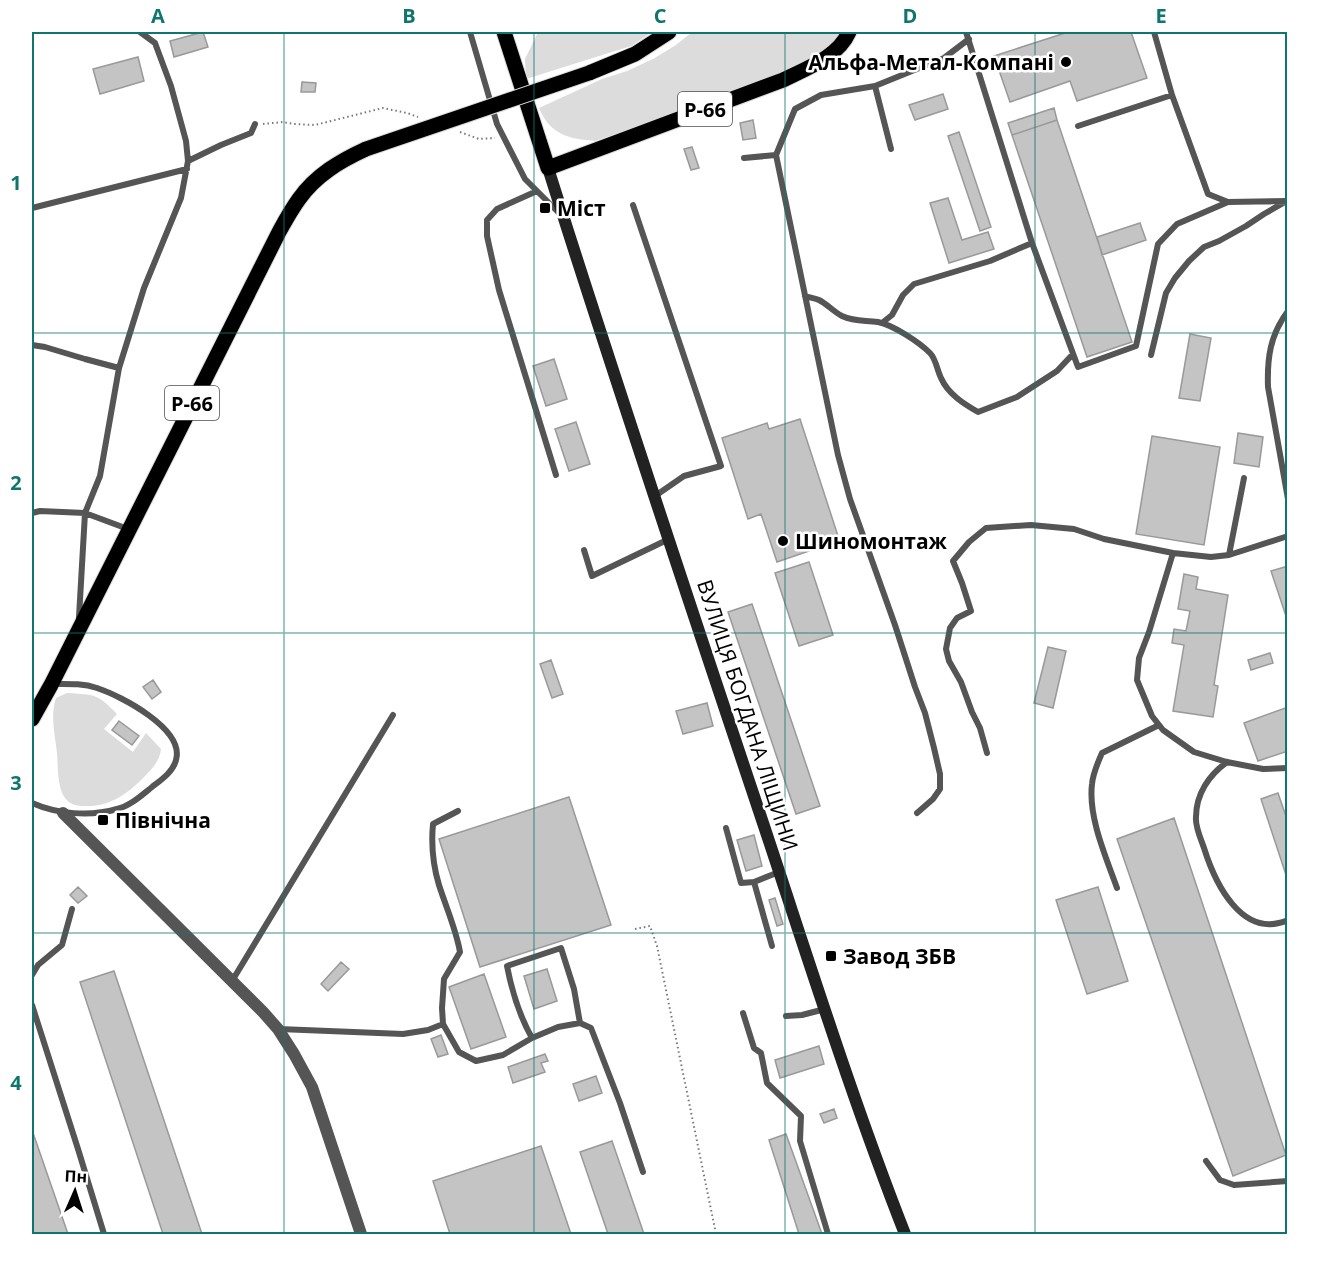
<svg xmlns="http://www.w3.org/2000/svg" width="1319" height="1266" viewBox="0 0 1319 1266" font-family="'Open Sans',sans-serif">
  <rect width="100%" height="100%" fill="#fff"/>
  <path fill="#dcdcdc" d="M 538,32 L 652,32 L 631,46 L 526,79 L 525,59 Z
    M 692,32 L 844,32 L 841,39 L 784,76 L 595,141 C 570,139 550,135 539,108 L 602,79 L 627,71 L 653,59 L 676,45 Z
    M 67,693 C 95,695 97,693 117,714 L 104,729 L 133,752 L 146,733 L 161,749 C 160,760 153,768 145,776 C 129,793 110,807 85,806 C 77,806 70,805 65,798 C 57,787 58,766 57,753 C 55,735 50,715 56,698 Z"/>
  <path fill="#c4c4c4" stroke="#999" stroke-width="1.5" d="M 203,32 L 208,47 L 174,57 L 170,41 Z
    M 1068,32 L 1131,32 L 1147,78 L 1077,101 L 1070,81 L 1010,102 L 994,56 Z
    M 138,57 L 144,81 L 100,94 L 93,69 Z
    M 302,82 L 316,83 L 315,92 L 301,92 Z
    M 943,94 L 948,109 L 915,120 L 909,105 Z
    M 1054,108 L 1057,120 L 1012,135 L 1008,123 Z
    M 753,120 L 756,138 L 743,140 L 740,123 Z
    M 1057,120 L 1132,342 L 1087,357 L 1012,135 Z
    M 959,132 L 991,227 L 980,231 L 948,136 Z
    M 692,147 L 699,168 L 691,170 L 684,149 Z
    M 948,198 L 962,240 L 988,232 L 994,249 L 949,263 L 930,203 Z
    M 1140,223 L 1146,240 L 1102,255 L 1097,237 Z
    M 1190,334 L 1211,338 L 1200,401 L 1179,398 Z
    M 554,359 L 567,399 L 546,406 L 533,366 Z
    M 800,419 L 838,536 L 808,546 L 809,551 L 777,562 L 761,514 L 748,519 L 722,438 L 767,423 L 769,429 Z
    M 576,422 L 590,464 L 569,471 L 555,429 Z
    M 1238,433 L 1263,437 L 1259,467 L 1234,463 Z
    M 1152,436 L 1220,447 L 1204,545 L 1136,534 Z
    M 809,562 L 833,635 L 799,646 L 775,573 Z
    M 1288,566 L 1288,622 L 1271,571 Z
    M 1184,574 L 1198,577 L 1196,589 L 1228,595 L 1214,685 L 1218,686 L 1213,717 L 1173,711 L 1184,645 L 1172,643 L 1174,629 L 1186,631 L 1190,611 L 1178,609 Z
    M 752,604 L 820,806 L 796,814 L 728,612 Z
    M 1048,647 L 1066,651 L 1053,708 L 1034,703 Z
    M 1270,653 L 1273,663 L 1251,670 L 1248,660 Z
    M 551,660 L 563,694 L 552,698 L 540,664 Z
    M 153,680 L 161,692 L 152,699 L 143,687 Z
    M 707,703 L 713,726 L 683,734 L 676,711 Z
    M 1288,707 L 1288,751 L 1258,761 L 1244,723 Z
    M 119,721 L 139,736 L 132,745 L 112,730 Z
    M 1278,793 L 1288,822 L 1288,881 L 1261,799 Z
    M 569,797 L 611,925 L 480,967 L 439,839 Z
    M 1174,818 L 1286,1155 L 1233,1176 L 1117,839 Z
    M 754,835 L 762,866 L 746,871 L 737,840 Z
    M 78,887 L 87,896 L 78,903 L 70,895 Z
    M 1098,887 L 1128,981 L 1087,994 L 1056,900 Z
    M 775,898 L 783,924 L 777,926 L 769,900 Z
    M 341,962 L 349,969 L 328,991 L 321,984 Z
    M 547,969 L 557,1001 L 534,1009 L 524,976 Z
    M 114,971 L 202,1234 L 163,1234 L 80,982 Z
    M 484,974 L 506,1037 L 471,1049 L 449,987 Z
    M 441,1035 L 448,1054 L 438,1057 L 431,1039 Z
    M 819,1046 L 824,1064 L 780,1078 L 775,1060 Z
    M 545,1054 L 548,1061 L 541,1063 L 545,1072 L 513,1083 L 508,1067 Z
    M 596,1076 L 602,1093 L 579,1101 L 573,1084 Z
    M 834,1109 L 837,1118 L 824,1123 L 820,1114 Z
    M 32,1130 L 68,1234 L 32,1234 Z
    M 786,1134 L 822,1234 L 799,1234 L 769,1140 Z
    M 612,1141 L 644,1234 L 608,1234 L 580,1152 Z
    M 541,1146 L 571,1234 L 450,1234 L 433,1181 Z"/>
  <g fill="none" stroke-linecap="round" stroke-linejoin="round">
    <defs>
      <path id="primary" d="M 504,32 L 548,168 L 783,80 C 807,68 838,57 849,32
        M 589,73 L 635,54 L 669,32
        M 32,719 L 51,685 L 279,232 C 285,221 291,210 299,199 C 316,175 340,161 366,149"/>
    </defs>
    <use href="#primary" stroke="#dbdbdb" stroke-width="17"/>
    <path stroke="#777" stroke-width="2" stroke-dasharray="1.5 3" stroke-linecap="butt" d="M 263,124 L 283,122 L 294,124 L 315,125 L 383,108 L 407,113 L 418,117
      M 460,132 L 479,139 L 495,138
      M 635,929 L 650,926 L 657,946 L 716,1234"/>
    <path stroke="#555" stroke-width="6" d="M 470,32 L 497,124 L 525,179 L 559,213
      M 966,32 L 1032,243 L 1078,367 L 1136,346 L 1158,244 L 1177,224 L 1228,202
      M 1154,32 L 1172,95 L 1208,194 L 1228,202 L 1288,201
      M 875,86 L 891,149
      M 1078,126 L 1172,95
      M 744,158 L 776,155
      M 188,161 L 221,145 L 251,133 L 255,124
      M 537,191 L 497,209 L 487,220 L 487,236 L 499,290 L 556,475
      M 633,205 L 721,466 L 684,476 L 655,496
      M 32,208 L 187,169
      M 805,296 C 810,298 815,298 819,300 C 827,304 834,312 842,316 C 855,322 865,320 878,322 C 893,325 919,342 930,353 C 936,359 937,370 941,378 C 948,394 964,404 978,412 L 1017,397 L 1057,371 L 1073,354
      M 1288,311 C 1270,335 1267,358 1268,387 L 1288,499
      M 882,323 L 892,315 L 903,295 L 914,284 L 990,261 L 1032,243
      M 32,345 L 45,347 L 85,359 L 119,368
      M 1151,355 L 1166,293 L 1175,278 L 1189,261 L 1204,247 L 1219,241 L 1246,226 L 1264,214 L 1285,202
      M 32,513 L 40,511 L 85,513 L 128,529
      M 1288,536 L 1229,555 L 1211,557 L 1173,553 L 1149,632 L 1139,658 L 1137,680 L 1152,716 L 1163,730 L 1194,752 L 1227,762 L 1263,769 L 1288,768
      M 584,550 L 592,576 L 669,539
      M 1229,555 L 1244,478
      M 79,617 L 85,513 L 100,476 L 119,368 L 144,288 L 181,198 L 188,161 L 186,141 L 171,86 L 155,43 L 140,32
      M 987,753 L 980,728 L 972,712 L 961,682 L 949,661 L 946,649 L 950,628 L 957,618 L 971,611 L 962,583 L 953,561 L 969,542 L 986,528 L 1031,525 L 1074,529 L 1104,539 L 1173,553
      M 1227,762 C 1209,775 1196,794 1196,817 C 1195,827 1201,839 1204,848 C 1215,883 1242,940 1288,920
      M 32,803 C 57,814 90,817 117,809 C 130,806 142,795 152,787 C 161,780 173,772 176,760 C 185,729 121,696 97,688 C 82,683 67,684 51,684
      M 917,813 L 933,799 L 940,789 L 940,774 L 934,748 L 925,713 L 915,687 L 895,625 L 850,499 L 838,455 L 776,155 L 795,109 L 821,95 L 875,86 L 944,58 L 969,39
      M 726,828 L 741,883 L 754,882 L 779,872
      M 754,882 L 772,946
      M 1117,888 C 1106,857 1088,817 1092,784 C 1093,773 1098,762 1102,753 L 1159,725
      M 32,975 L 38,965 L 62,945 L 72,909
      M 232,981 L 393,715
      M 32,1005 L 78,1149 L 104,1234
      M 743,1013 L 754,1048 L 761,1053 L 767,1083 L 801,1116 L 800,1141 L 828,1234
      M 786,1016 L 802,1015 L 825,1009
      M 443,1024 L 442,1008 L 444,979 L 460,952 C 456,929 446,907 439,885 C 433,865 431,845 433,824 L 458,811
      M 279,1029 L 403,1034 L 428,1030 L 443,1024 L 459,1052 L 476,1061 L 503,1055 L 532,1038 L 558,1027 L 580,1023 L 591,1028 L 620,1103 L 643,1172
      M 532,1038 C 519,1015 512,992 507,966 L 561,948 L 574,989 L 580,1023
      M 1206,1161 L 1220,1180 L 1234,1185 L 1288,1181"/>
    <path stroke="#555" stroke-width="12" d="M 63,813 L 263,1012 L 278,1029 L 294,1054 L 312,1087 L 361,1234"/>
    <path stroke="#222" stroke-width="12" d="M 548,168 C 617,387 690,605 763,823 C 809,961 852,1099 905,1234"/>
    <use href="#primary" stroke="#000" stroke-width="15"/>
    <defs>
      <path id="primary-bridge" d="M 366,149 L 589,73"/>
    </defs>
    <use href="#primary-bridge" stroke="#dbdbdb" stroke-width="17" stroke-linecap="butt"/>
    <use href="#primary-bridge" stroke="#000" stroke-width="15"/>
  </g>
  <path fill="none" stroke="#0f766e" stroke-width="1.5" stroke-opacity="0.55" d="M 284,32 L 284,1234M 534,32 L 534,1234M 785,32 L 785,1234M 1035,32 L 1035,1234M 32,333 L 1288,333M 32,633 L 1288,633M 32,933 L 1288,933"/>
  <g fill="#000" stroke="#fff" stroke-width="2">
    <circle cx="1066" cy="62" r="6"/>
    <rect x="539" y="202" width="12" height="12" rx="3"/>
    <circle cx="783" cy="541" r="6"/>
    <rect x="97" y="814" width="12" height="12" rx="3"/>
    <rect x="825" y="950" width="12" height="12" rx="3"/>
  </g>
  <g text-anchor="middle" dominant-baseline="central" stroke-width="5" stroke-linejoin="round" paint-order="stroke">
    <g fill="#fff" stroke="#4c4c4c" stroke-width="1.5">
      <rect x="678" y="92" width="54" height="34" rx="4.5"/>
      <rect x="165" y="386" width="54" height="34" rx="4.5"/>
    </g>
    <g font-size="20" font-weight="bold" fill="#000">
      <text x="705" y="109">Р-66</text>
      <text x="192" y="403">Р-66</text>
    </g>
    <g font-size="21" font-weight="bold" fill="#000" stroke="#fff" text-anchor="start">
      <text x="1054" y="62" text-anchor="end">Альфа-Метал-Компані</text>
      <text x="557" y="208">Міст</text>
      <text x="795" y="541">Шиномонтаж</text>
      <text x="115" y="820">Північна</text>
      <text x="843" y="956">Завод ЗБВ</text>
    </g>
    <g font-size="21" fill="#000" stroke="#fff">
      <text transform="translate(748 715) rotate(72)">ВУЛИЦЯ БОГДАНА ЛІЩИНИ</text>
    </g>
  </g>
  <rect width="1319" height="1266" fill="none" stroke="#ffffff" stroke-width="66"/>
  <g transform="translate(75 1191) rotate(3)" stroke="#ffffff" stroke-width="4.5" paint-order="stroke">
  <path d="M0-4.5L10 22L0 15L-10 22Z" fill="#000000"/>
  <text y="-9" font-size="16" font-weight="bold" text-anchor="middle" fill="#000000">Пн</text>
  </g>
  <rect x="33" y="33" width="1253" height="1200" fill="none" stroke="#0f766e" stroke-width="2"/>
  <g font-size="20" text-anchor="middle" font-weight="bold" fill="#0f766e">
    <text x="158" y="23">A</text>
    <text x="409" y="23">B</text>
    <text x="660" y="23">C</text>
    <text x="910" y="23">D</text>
    <text x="1161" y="23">E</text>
    <text x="16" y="190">1</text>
    <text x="16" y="490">2</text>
    <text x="16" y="790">3</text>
    <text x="16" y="1090">4</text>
  </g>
</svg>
